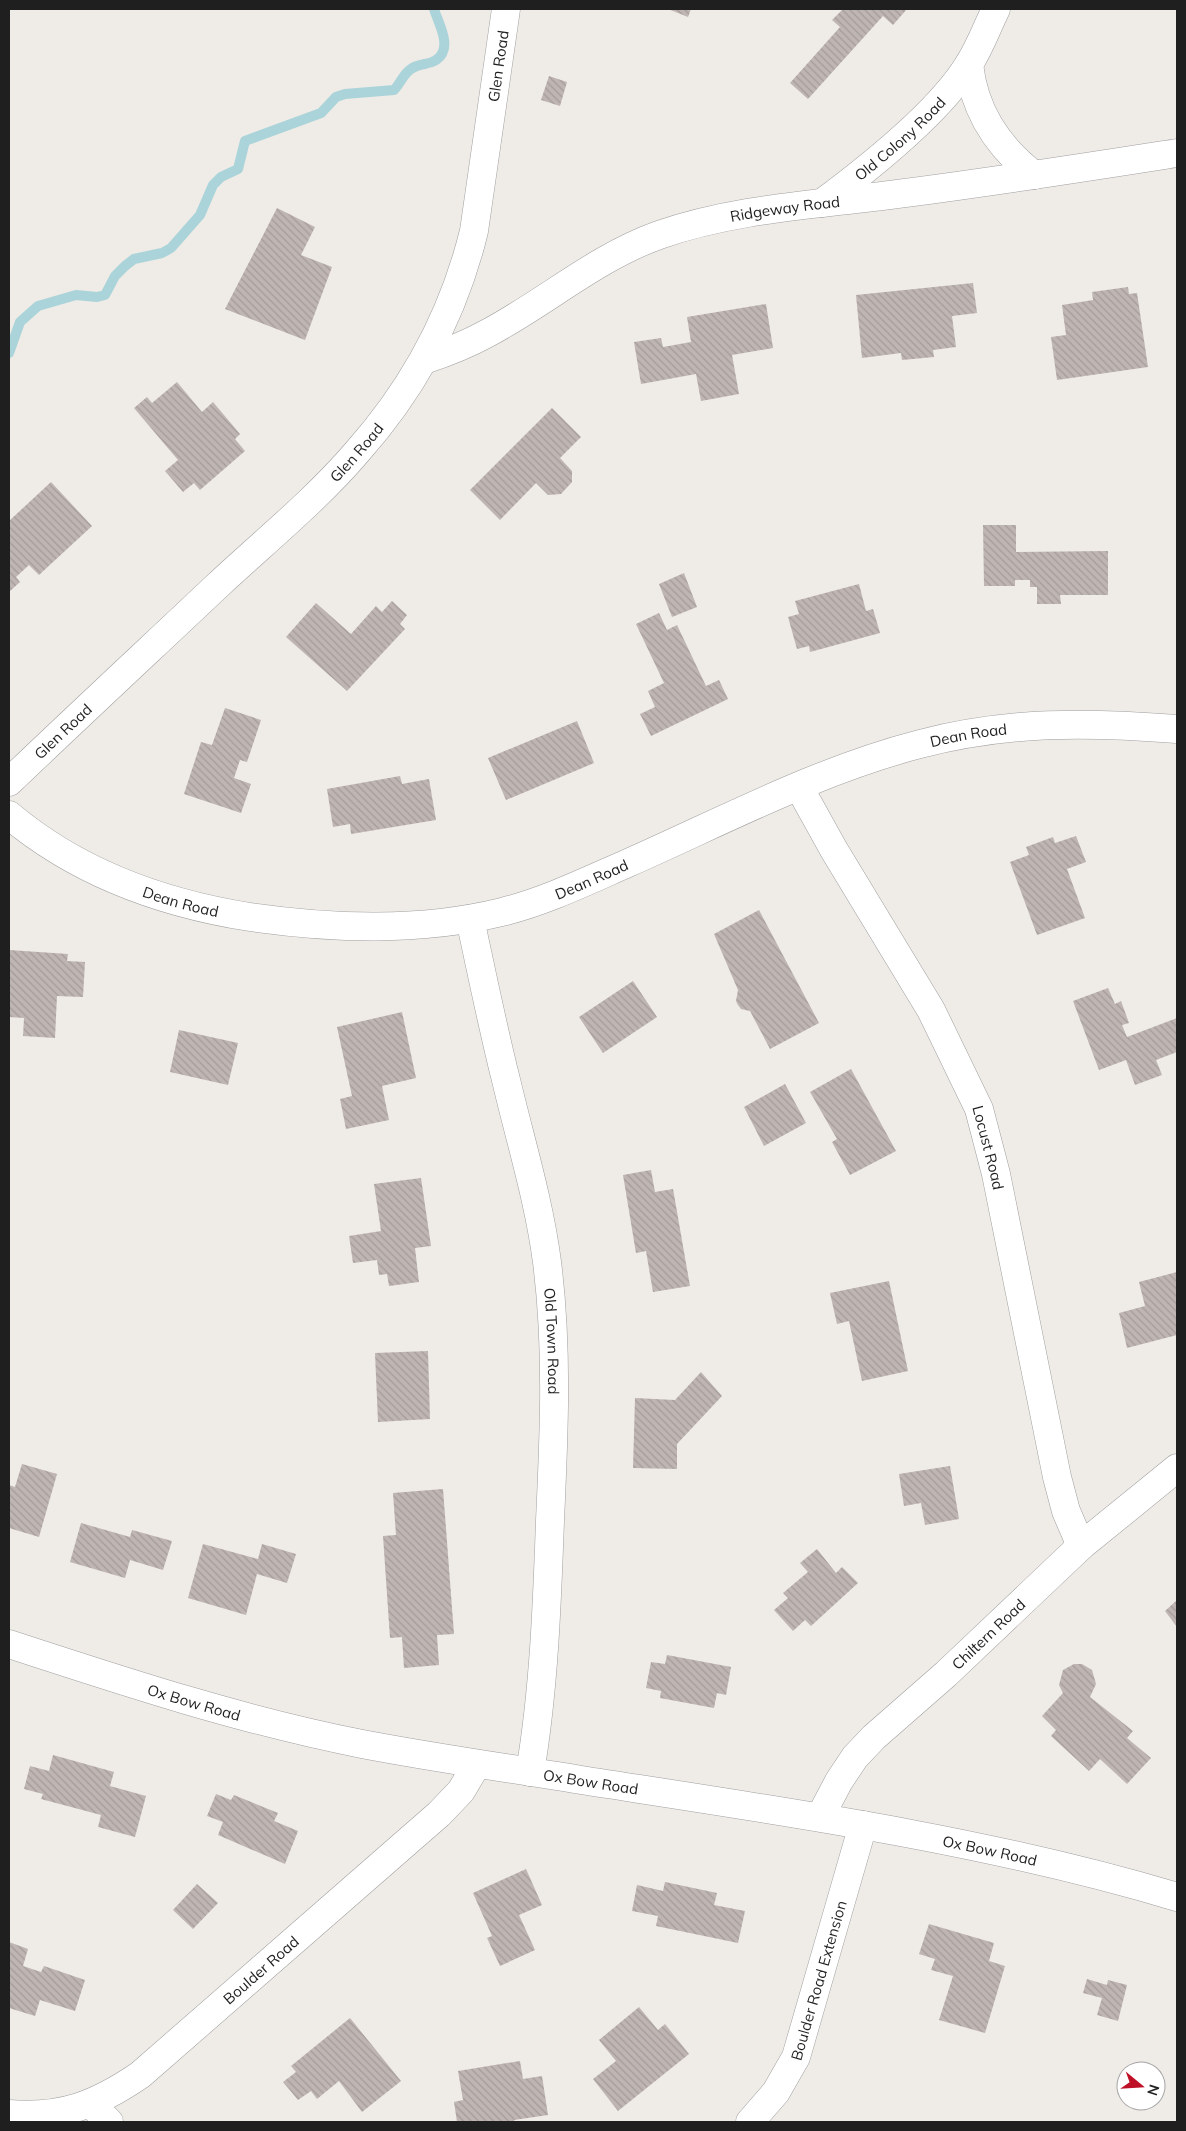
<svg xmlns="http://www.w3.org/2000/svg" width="1186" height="2131" viewBox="0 0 1186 2131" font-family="Mulish,sans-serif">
  <defs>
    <pattern id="building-back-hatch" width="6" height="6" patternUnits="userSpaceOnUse" patternTransform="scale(1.25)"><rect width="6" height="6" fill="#bfb6b3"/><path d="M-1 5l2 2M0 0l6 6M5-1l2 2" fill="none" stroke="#a49c9a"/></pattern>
  </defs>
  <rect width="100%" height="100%" fill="#efebe6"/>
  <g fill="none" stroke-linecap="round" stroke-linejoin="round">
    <path stroke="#aad4d9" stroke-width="10" d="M 9,353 L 20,322 L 38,306 L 76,295 L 97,297 L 105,295 L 115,276 L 125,266 L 134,259 L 162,253 L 171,248 L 200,215 L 213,185 L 221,177 L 238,169 L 245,141 L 321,113 L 336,97 L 345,94 L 394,90 C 401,83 403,74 411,69 C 419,63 429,65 436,60 C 454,48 438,23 434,9"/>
  </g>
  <path fill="url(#building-back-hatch)" d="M 668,9 L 691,9 L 688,17 Z
    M 843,9 L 907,9 L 893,25 L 883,16 L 808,99 L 790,83 L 840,27 L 832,20 Z
    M 549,76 L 567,82 L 560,106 L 541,100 Z
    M 277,208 L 315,227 L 301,255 L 332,267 L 305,340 L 225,309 Z
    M 973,283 L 977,313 L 952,316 L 956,347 L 933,350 L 934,357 L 902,360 L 901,353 L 862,358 L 856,295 Z
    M 1128,287 L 1129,294 L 1137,293 L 1148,367 L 1057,380 L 1051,337 L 1066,335 L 1062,305 L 1093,300 L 1092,292 Z
    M 766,304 L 773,348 L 732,355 L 739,394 L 701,401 L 696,374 L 641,384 L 634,342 L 661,338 L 663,347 L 691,342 L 687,317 Z
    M 177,382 L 202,412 L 213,402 L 240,434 L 235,439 L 245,451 L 200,490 L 194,483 L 183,492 L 165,471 L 178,460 L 134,408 L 147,397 L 152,403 Z
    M 552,408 L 581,437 L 560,458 L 572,471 L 572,482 L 561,494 L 548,495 L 536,483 L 500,520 L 470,490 Z
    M 51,482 L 92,526 L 39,575 L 29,565 L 16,577 L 20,582 L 9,592 L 9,521 Z
    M 983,525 L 1016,525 L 1016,552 L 1108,551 L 1108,595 L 1060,595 L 1061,604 L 1037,604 L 1037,587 L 1030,587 L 1030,580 L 1015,580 L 1015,586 L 984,586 Z
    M 684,573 L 697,607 L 672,617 L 659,584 Z
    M 859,584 L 866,611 L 873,609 L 880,633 L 810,652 L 809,646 L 797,649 L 788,617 L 799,614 L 795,601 Z
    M 392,601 L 407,615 L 400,624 L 405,629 L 347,691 L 286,637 L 316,603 L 351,634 L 376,606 L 382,612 Z
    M 659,613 L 667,630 L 677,625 L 706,686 L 719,680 L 728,699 L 651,736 L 640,714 L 655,707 L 648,691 L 664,683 L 636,624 Z
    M 225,708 L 261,720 L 247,762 L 240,760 L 234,778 L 251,784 L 241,813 L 184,794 L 201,742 L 212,745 Z
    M 577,721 L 594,763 L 506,800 L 488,758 Z
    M 400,776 L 402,784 L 429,779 L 436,820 L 351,834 L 350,824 L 333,827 L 327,789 Z
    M 1076,836 L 1086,862 L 1067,869 L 1085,918 L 1037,935 L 1010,862 L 1029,855 L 1026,847 L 1053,837 L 1055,843 Z
    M 759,910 L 819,1023 L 770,1049 L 750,1011 L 741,1009 L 738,1005 L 736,1001 L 738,990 L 714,934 Z
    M 9,950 L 68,954 L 67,961 L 85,962 L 83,997 L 57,996 L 55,1038 L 23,1036 L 24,1018 L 9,1017 Z
    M 633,981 L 657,1017 L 603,1053 L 579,1017 Z
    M 1108,988 L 1115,1004 L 1121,1001 L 1129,1023 L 1122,1025 L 1127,1037 L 1177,1018 L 1177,1052 L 1156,1060 L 1162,1075 L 1135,1085 L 1126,1060 L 1099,1070 L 1073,1001 Z
    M 402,1012 L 416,1078 L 382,1086 L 389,1120 L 346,1129 L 340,1099 L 352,1096 L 337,1027 Z
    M 179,1030 L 238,1043 L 228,1085 L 170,1072 Z
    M 851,1069 L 896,1151 L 850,1175 L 832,1142 L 837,1139 L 810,1092 Z
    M 785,1084 L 806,1123 L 764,1146 L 744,1107 Z
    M 651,1170 L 655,1192 L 673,1189 L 690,1286 L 653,1292 L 646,1251 L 636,1253 L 623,1175 Z
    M 421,1178 L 431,1246 L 415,1248 L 419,1282 L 389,1286 L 387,1274 L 379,1275 L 377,1260 L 353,1263 L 349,1236 L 381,1231 L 374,1184 Z
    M 1177,1272 L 1177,1335 L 1127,1348 L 1119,1313 L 1145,1306 L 1139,1282 Z
    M 889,1281 L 908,1371 L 862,1381 L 849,1321 L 837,1324 L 830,1293 Z
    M 428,1351 L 430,1419 L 378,1422 L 375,1353 Z
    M 701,1372 L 722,1396 L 677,1444 L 677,1469 L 633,1468 L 635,1398 L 675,1400 Z
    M 22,1464 L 57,1474 L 39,1537 L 9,1528 L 9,1485 L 15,1487 Z
    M 950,1466 L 959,1519 L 925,1525 L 921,1503 L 904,1506 L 899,1474 Z
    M 443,1489 L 454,1634 L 437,1635 L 439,1665 L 404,1668 L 402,1637 L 390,1638 L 383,1536 L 396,1535 L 393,1493 Z
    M 81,1523 L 130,1537 L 132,1530 L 172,1541 L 163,1570 L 130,1560 L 125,1578 L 70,1562 Z
    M 203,1544 L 258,1559 L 262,1544 L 296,1554 L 287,1583 L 257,1574 L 246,1615 L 188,1598 Z
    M 817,1549 L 836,1573 L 842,1567 L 858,1583 L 811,1626 L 805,1620 L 793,1631 L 774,1610 L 788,1598 L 783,1593 L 808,1572 L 800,1563 Z
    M 1177,1600 L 1177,1627 L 1165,1611 Z
    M 667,1655 L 731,1667 L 726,1695 L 717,1693 L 714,1708 L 660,1698 L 661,1691 L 646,1688 L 651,1662 L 665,1664 Z
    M 1074,1664 L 1082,1664 L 1092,1670 L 1096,1684 L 1090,1697 L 1133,1731 L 1127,1738 L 1151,1758 L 1127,1784 L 1100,1759 L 1089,1771 L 1051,1736 L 1056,1730 L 1042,1716 L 1063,1693 L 1059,1685 L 1063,1670 Z
    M 53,1755 L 114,1772 L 110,1786 L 146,1796 L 135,1837 L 98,1827 L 101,1815 L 41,1799 L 43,1794 L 24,1789 L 30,1766 L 49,1771 Z
    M 216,1794 L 231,1800 L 234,1795 L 278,1813 L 274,1821 L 298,1831 L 285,1864 L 218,1835 L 223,1822 L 207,1816 Z
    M 526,1869 L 542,1905 L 519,1915 L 535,1950 L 500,1966 L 487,1938 L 492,1936 L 473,1893 Z
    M 665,1882 L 717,1893 L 714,1905 L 745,1911 L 738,1943 L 656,1926 L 658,1916 L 632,1911 L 637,1885 L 663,1891 Z
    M 197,1884 L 218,1903 L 193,1929 L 173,1910 Z
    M 929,1924 L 994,1943 L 989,1961 L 1005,1966 L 985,2033 L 939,2020 L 953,1976 L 931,1970 L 935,1959 L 919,1954 Z
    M 9,1942 L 28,1949 L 23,1966 L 41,1972 L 44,1966 L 85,1980 L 75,2011 L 40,2000 L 35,2016 L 9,2008 Z
    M 1087,1979 L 1107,1985 L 1108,1980 L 1127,1985 L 1118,2021 L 1097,2015 L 1102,1998 L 1083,1993 Z
    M 639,2007 L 658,2030 L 665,2024 L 689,2054 L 618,2111 L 593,2079 L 616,2061 L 599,2040 Z
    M 350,2018 L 401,2081 L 362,2112 L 339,2081 L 317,2099 L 311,2091 L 298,2100 L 283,2082 L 296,2072 L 291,2066 Z
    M 520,2061 L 523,2079 L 542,2076 L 548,2115 L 514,2120 L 515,2122 L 457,2122 L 454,2102 L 463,2100 L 458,2071 Z"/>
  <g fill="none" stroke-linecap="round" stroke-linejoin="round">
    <defs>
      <g id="minor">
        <path d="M 969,64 C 974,111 997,146 1034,175"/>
        <path id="s1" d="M 822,203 C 869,168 939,113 969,64 C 980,47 987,27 996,9"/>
        <path id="s2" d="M 424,360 C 445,353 466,345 486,334 C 545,303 595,258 659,235 C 733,209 812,205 890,195 C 986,183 1081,168 1177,153"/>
        <path id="s3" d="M 9,782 C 78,716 148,651 218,585 C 264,542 316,500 357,452 C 414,388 454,313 474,231 L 506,9"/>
        <path id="s4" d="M 799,787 L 834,850 L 931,1010 L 979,1109 L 996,1174 L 1057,1477 L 1066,1511 L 1081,1546"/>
        <path id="s5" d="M 9,815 C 78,873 161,903 250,917 C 334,929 419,932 502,912 C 546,901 587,881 628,863 C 723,821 819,770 920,744 C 1008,721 1087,722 1177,729"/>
        <path id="s6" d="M 470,919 C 482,974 493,1029 507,1084 C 521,1143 539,1201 547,1262 C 558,1348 554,1435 550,1521 C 547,1605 544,1689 530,1772"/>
        <path id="s7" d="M 9,1644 C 125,1682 241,1720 362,1744 C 435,1758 508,1768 581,1780 C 781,1811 983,1839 1177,1897"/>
        <path id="s8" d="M 820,1817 L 839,1781 L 855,1757 L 874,1737 L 946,1674 L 1081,1546 L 1177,1468"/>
        <path d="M 91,2104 L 109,2122"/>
        <path id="s9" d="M 9,2114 C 62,2118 96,2105 140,2075 L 439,1814 L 461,1791 L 477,1764"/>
        <path id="s10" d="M 750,2122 L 776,2092 L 796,2057 L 863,1825"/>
      </g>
    </defs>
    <use href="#minor" stroke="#a0a0a0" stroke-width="29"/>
    <use href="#minor" stroke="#fff" stroke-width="28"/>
  </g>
  <g text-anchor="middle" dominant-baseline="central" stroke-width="5" stroke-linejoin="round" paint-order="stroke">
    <g font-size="15" fill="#1f1f1f" stroke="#fff">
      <text stroke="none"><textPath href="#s3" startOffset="899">Glen Road</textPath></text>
      <text stroke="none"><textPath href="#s1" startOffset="101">Old Colony Road</textPath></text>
      <text stroke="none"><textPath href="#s2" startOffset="396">Ridgeway Road</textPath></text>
      <text stroke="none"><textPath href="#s3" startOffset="479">Glen Road</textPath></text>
      <text stroke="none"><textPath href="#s3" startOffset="74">Glen Road</textPath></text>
      <text stroke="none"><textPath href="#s5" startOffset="1019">Dean Road</textPath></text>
      <text stroke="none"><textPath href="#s5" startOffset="614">Dean Road</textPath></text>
      <text stroke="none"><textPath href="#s5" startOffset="194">Dean Road</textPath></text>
      <text stroke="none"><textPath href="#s4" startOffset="409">Locust Road</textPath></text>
      <text stroke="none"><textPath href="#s6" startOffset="431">Old Town Road</textPath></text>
      <text stroke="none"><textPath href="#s8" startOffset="251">Chiltern Road</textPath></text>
      <text stroke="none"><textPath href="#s7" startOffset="194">Ox Bow Road</textPath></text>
      <text stroke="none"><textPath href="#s7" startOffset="599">Ox Bow Road</textPath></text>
      <text stroke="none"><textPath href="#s7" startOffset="1004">Ox Bow Road</textPath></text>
      <text stroke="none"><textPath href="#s9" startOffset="300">Boulder Road</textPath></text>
      <text stroke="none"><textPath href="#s10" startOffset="160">Boulder Road Extension</textPath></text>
    </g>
  </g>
  <rect width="1186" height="2131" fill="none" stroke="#1f1f1f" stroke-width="20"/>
  <g transform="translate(1141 2086) rotate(108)"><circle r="24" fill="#ffffff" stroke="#a5a5a5"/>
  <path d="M0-4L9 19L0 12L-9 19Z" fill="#be1026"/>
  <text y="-8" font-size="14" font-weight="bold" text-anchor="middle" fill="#1f1f1f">N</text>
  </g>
</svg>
